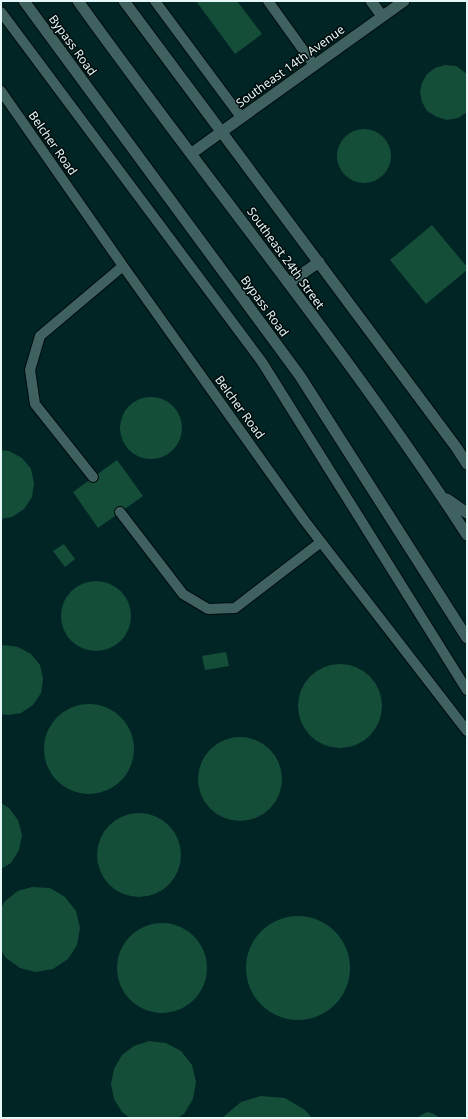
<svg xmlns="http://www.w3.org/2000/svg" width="468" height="1119" viewBox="0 0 468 1119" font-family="'Noto Sans',sans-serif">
  <rect width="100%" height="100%" fill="#012424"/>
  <path fill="#144e39" d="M 196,1 L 237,1 L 262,34 L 235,54 Z
    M 445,65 L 456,66 L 467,74 L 467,112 L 458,118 L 447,120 L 437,117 L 427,111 L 422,102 L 420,92 L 422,83 L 427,74 L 435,68 Z
    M337 156a27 27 0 1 1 54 0a27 27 0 1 1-54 0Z
    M 432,225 L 467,267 L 467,270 L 426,304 L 390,260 Z
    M120 428a31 31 0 1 1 62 0a31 31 0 1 1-62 0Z
    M 1,450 L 9,451 L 22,458 L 31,469 L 34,483 L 32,497 L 24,509 L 12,517 L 1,519 Z
    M 117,460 L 143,496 L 98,528 L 73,492 Z
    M 64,544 L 75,559 L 65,567 L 53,551 Z
    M61 616a35 35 0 1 1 70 0a35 35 0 1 1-70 0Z
    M 4,645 L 18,647 L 31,654 L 40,665 L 43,679 L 41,693 L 33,705 L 21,713 L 8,715 L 1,714 L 1,646 Z
    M 226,652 L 229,666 L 205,670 L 202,656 Z
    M298 706a42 42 0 1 1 84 0a42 42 0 1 1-84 0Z
    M44 749a45 45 0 1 1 90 0a45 45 0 1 1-90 0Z
    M198 779a42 42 0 1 1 84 0a42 42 0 1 1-84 0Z
    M 1,803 L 9,808 L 18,820 L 22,835 L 19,850 L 11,863 L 1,869 Z
    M97 855a42 42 0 1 1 84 0a42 42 0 1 1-84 0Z
    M 32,887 L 50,888 L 65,897 L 76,911 L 80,928 L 77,945 L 68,959 L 53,969 L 36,972 L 20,968 L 6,958 L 1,950 L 1,908 L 5,901 L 18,891 Z
    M246 968a52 52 0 1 1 104 0a52 52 0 1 1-104 0Z
    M117 968a45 45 0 1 1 90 0a45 45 0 1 1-90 0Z
    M 149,1041 L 166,1043 L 181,1051 L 192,1065 L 196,1082 L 193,1099 L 184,1114 L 177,1118 L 130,1118 L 122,1112 L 114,1099 L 111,1084 L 114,1069 L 122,1055 L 134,1046 Z
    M 261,1096 L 285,1098 L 305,1110 L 312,1118 L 222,1118 L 241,1102 Z
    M 427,1112 L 432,1113 L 440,1118 L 416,1118 Z"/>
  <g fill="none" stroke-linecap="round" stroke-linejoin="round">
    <defs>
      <path id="service" d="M 155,1 L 241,117
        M 268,1 L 314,65
        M 1,12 L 262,362 L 467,690
        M 1,91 L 123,266 L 304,520 L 467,731
        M 93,477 L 35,404 L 30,370 L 40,336 L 123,266
        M 120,512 L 183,594 L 208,609 L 235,608 L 321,542"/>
      <path id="minor" d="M 371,1 L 382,16
        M 192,153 L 404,1"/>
      <path id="tertiary" d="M 24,1 L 300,376 L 467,638
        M 78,1 C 206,180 347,350 467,535
        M 124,1 L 456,447 L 467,464
        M 289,283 L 319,262
        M 447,499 L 467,513"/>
    </defs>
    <use href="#service" stroke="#000c0c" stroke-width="12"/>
    <use href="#minor" stroke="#000c0c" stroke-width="13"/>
    <use href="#tertiary" stroke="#000c0c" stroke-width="13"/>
    <use href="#service" stroke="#3f6160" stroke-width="10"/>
    <use href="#minor" stroke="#3f6160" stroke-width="11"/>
    <use href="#tertiary" stroke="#3f6160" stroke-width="11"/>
  </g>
  <g text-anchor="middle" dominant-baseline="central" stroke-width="3" stroke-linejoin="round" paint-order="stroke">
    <g font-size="12" fill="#e5f8f7" stroke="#010b0b">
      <text transform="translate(73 45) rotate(54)">Bypass Road</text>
      <text transform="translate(290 66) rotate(-36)">Southeast 14th Avenue</text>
      <text transform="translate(53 143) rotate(55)">Belcher Road</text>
      <text transform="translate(286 258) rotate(54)">Southeast 24th Street</text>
      <text transform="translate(265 306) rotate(54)">Bypass Road</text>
      <text transform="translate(240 407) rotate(54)">Belcher Road</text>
    </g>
  </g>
  <rect width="468" height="1119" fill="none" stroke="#e5f8f7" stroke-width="4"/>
</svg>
